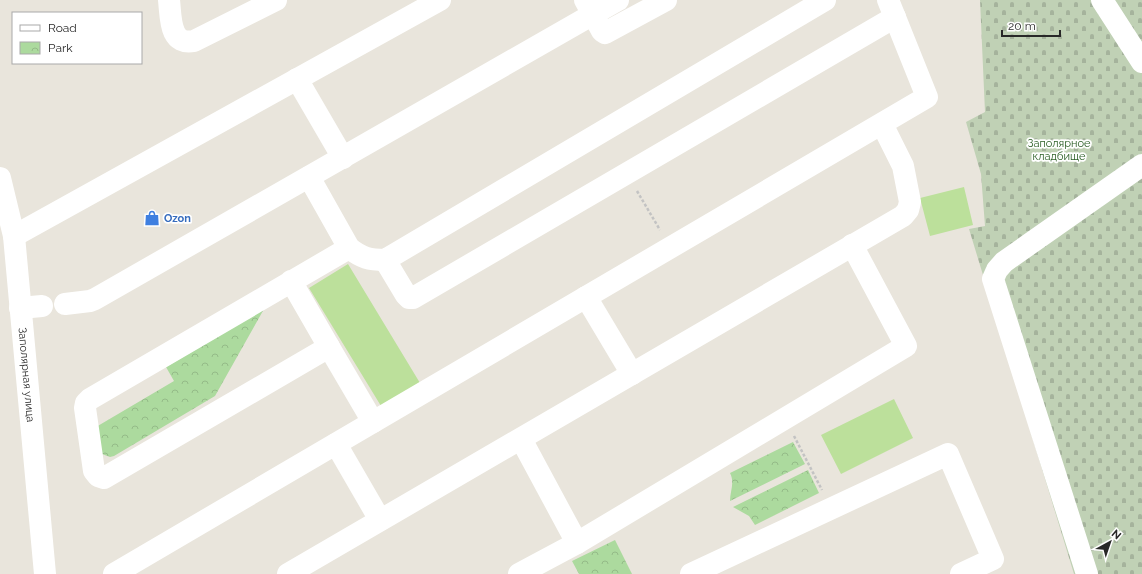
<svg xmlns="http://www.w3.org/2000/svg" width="1142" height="574" viewBox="0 0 1142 574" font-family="Raleway,sans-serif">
  <defs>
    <pattern id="cemetery-stones" width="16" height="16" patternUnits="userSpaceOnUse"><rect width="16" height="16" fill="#c0d1b5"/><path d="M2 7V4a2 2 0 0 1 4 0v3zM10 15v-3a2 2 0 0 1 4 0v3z" fill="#a5b39c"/></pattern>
    <pattern id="park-crowns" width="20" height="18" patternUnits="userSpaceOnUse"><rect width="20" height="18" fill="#acda9e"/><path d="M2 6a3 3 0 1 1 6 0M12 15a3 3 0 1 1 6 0" fill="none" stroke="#94bb88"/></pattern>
  </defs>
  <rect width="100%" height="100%" fill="#e9e5dc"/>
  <path fill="url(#cemetery-stones)" d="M 980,0 L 1142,0 L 1142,574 L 1074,574 L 969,229 L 985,226 L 981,174 L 966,122 L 985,112 Z"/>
  <path fill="url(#park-crowns)" d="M 264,309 L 215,396 L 114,456 L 110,457 L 102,454 L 96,427 L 174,381 L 166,367 Z
    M 793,442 L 805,464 L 730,501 C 730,491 735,483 730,473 Z
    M 808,470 L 819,493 L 755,525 L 749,516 L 733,507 Z
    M 615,540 L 632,574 L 579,574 L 572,561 Z"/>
  <path fill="#bce09b" d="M 964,187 L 973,225 L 930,236 L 920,198 Z
    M 348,264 L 420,383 L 381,406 L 309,288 Z
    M 894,399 L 913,438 L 841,474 L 821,435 Z"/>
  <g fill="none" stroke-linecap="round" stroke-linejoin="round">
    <path stroke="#c3c3c3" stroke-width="2.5" stroke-dasharray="3 2" stroke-linecap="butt" d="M 637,191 L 660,230
      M 794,436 L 822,490"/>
    <g stroke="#fff" stroke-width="22">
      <path d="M 169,0 C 171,17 169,46 194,41 L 276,0"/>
      <path d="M 585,0 L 602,31 L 605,33 L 666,0"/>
      <path d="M 1102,0 L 1142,62"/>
      <path d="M 297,79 L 343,158"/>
      <path d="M 309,177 L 349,248 C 362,258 369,260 385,260 L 825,0"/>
      <path id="s1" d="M 0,178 L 14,236 L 45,574"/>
      <path d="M 14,236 L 440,0"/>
      <path d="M 385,260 L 406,295 L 409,298 L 413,298 L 895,17"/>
      <path d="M 291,281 L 329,347 L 104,478 L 98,476 L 94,471 L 85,408 L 86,403 L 90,399 L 349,248"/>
      <path d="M 586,297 L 632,374"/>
      <path d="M 65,304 L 90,301 L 95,299 L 618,0"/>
      <path d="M 20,308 L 42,306"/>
      <path d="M 329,347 L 373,422"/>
      <path d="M 521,439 L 577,543"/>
      <path d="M 336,444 L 380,520"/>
      <path d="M 114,574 L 927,97 L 888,0"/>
      <path d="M 288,574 L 903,216 L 908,210 L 910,202 L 903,166 L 882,124"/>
      <path d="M 519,574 L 577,543 L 906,346 L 852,245"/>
      <path d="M 691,574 L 948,454 L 993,559 L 961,574"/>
      <path d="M 1087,574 L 993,279 L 997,270 L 1004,262 L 1142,165"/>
    </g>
  </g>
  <defs>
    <symbol id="shop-bare" viewBox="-9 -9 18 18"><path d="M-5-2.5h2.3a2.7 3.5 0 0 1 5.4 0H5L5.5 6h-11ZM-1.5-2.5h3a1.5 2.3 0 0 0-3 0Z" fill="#3f7fe0" stroke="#fff" stroke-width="2.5" paint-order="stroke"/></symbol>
  </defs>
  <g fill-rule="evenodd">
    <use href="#shop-bare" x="141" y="207" width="22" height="22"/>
  </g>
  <g text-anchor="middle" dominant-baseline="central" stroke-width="3.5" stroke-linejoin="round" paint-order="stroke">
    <g font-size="11" fill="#285c22" stroke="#fff">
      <text x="1059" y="143">Заполярное<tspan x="1059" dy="13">кладбище</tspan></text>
    </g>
    <g font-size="11" font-weight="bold" fill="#366cbe" stroke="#fff" text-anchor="start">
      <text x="164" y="218">Ozon</text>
    </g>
    <g font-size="11" fill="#282828" stroke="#fff">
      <text stroke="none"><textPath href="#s1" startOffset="199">Заполярная улица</textPath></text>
    </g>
  </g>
  <rect x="12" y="12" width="130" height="52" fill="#ffffff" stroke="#a9a9a9"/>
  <rect x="20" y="25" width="20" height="6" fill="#ffffff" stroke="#a9a9a9"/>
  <text x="48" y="32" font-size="12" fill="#282828">Road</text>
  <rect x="20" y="42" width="20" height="12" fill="url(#park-crowns)" stroke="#a9a9a9"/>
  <text x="48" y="52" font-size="12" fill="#282828">Park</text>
  <g transform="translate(1110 542) rotate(40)" stroke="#ffffff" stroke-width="3" paint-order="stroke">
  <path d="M0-3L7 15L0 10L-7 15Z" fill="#282828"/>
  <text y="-6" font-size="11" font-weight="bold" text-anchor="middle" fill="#282828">N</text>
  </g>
  <path d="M1002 30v6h58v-6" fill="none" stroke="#282828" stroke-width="2"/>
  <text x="1008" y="30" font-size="12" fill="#282828" stroke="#ffffff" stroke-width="3" paint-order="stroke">20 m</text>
</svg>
